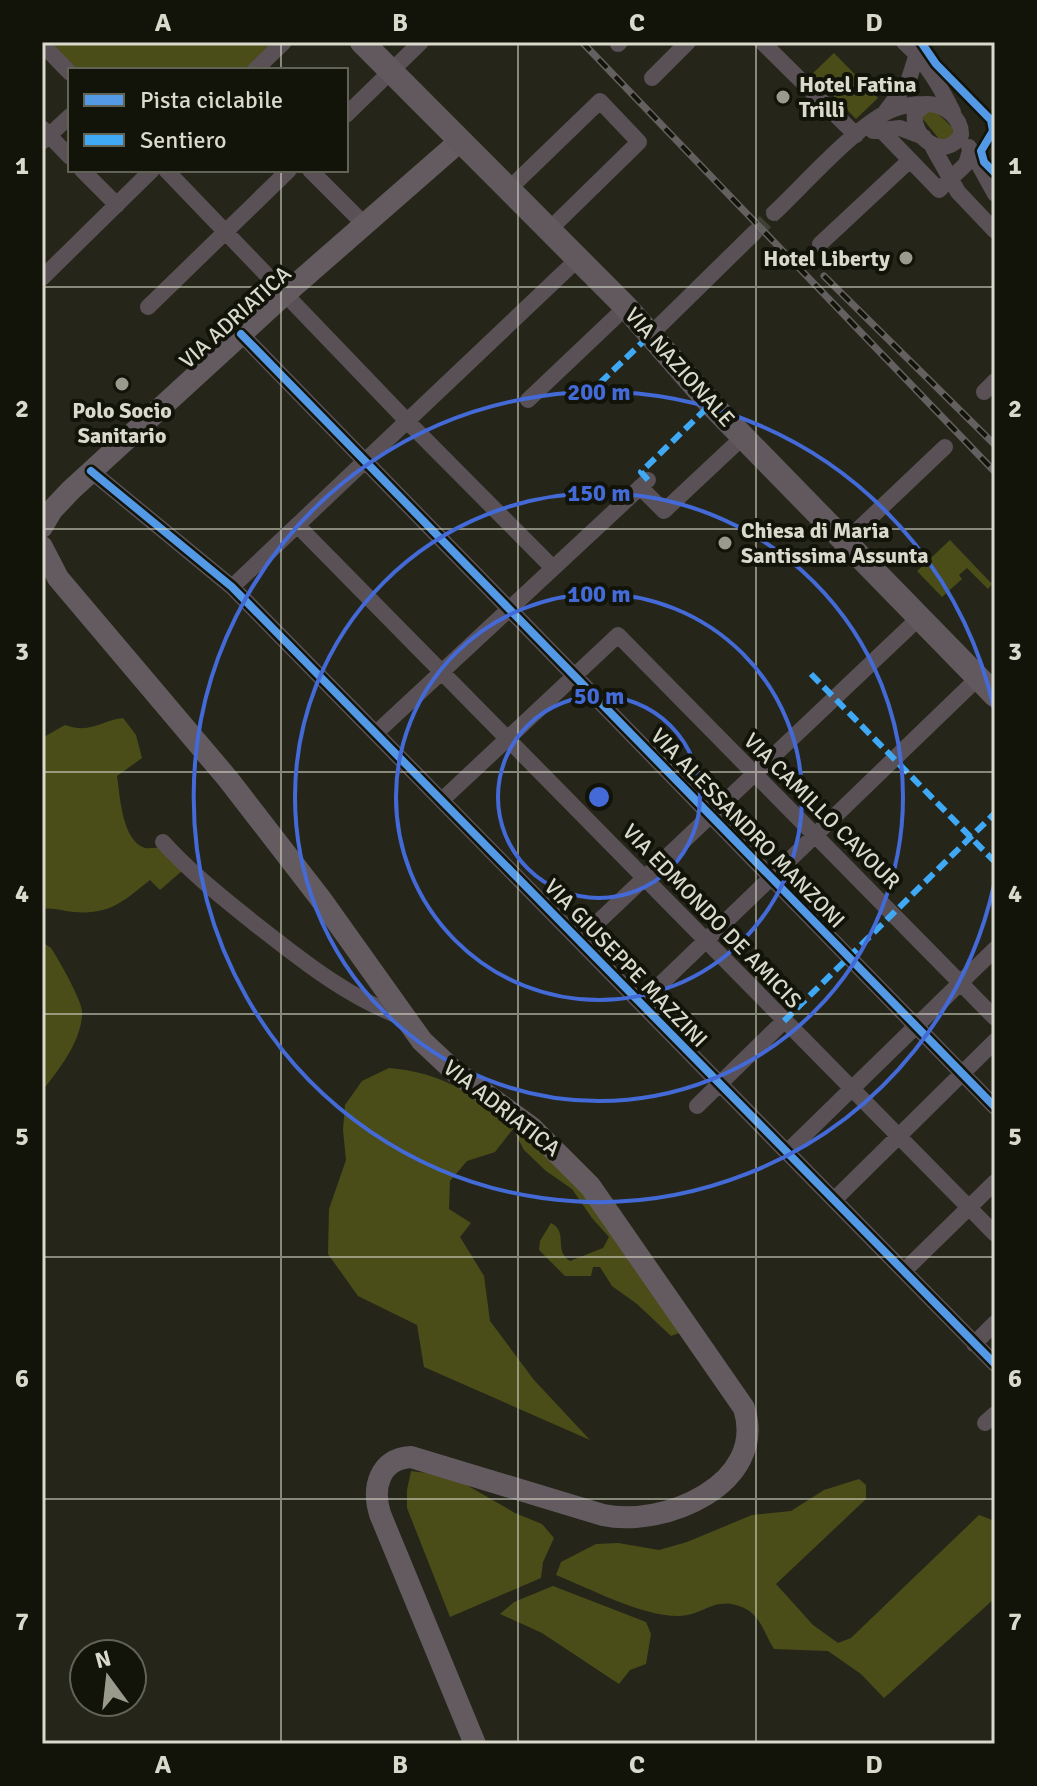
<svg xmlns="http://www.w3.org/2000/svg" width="1037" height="1786" viewBox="0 0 1037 1786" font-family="Signika,sans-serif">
  <rect width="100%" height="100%" fill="#252619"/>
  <path fill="#4b4d19" d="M 45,42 L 275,42 L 248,70 L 73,70 Z
    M 834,53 L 878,98 L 856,119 L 812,74 Z
    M 934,110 L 952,127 L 954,137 L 940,140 L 922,118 L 924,113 Z
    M 950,540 L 992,584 L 988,589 L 967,568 L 959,575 L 962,579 L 942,597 L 917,571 Z
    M 123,718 L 136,735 L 142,758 L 117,776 C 120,796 122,841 145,848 C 151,849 159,847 165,847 L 183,870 L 160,890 L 150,880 C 124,901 110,915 74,912 C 63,911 53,907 42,909 L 42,738 L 65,725 C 92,734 99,721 123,718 Z
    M 42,942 L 51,948 C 59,960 81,999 82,1011 C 83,1039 59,1070 42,1091 Z
    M 389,1068 C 440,1072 476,1094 513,1128 L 521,1121 L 574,1169 L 679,1333 L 671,1336 L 637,1304 L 612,1286 L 600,1267 L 593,1267 L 591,1276 L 565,1276 L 539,1250 L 540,1241 L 551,1223 C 569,1232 553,1251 570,1261 L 603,1248 L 609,1237 L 592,1218 L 572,1189 L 546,1171 L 524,1150 L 513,1129 L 495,1152 L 467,1161 L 450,1181 L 449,1209 L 471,1223 L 460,1237 L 484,1276 L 490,1321 L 534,1380 L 590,1440 L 424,1367 L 417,1325 L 358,1296 L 328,1254 L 329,1209 L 346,1160 L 343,1130 L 345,1105 L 362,1081 Z
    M 411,1471 L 451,1476 L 515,1513 L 542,1524 L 554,1538 L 543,1562 L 541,1578 L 450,1617 L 407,1508 L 407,1490 Z
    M 859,1479 L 866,1485 L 866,1499 L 776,1584 L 813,1625 L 838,1643 L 851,1638 L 979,1515 L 995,1521 L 995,1598 L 884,1698 L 861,1674 L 828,1651 L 774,1649 C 765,1635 761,1617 746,1609 C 716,1594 705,1615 680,1616 C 643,1617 591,1589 556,1575 L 561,1562 L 596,1544 L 618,1543 L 659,1550 L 687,1542 L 752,1515 L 791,1511 L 824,1490 Z
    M 553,1586 L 646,1622 L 651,1634 L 646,1664 L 630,1670 L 619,1684 L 542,1633 L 500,1614 L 514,1602 Z"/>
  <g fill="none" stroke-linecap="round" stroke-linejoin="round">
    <path stroke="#404134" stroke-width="16" stroke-dasharray="16 8" stroke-linecap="butt" d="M 754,233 L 774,213"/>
    <path stroke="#5a5157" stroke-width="16" d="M 762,42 L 856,135
      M 904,42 C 926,62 940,86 953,112
      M 42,44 L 70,73
      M 618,44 L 620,42
      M 255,70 L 284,42
      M 652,78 L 688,42
      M 926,104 C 943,103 962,118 961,135 C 945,162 911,138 915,113 Z
      M 886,111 L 908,82 L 917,54
      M 346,115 L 421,42
      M 42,128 L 70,157
      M 880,129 L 939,190 L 966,164 L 970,151
      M 873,131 L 900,128 L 924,137
      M 42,142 L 70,116
      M 931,144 L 958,192 L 995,231
      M 969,147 L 995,194
      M 82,170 L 117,205
      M 166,170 L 407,421 L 553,568
      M 310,170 L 365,225
      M 509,189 L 600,101 L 639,142 L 550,229
      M 774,213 C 804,185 859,122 894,109 C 904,105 915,104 926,104
      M 820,244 L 909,161
      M 42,278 L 152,170
      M 148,307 L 289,170
      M 241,334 L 995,1107
      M 651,334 L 754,233
      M 984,392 L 995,381
      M 528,400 L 626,307
      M 91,471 L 232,587 L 995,1364
      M 640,487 L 664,511 L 743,437
      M 297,525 L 995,1234
      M 846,541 L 945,447
      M 232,587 L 579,258
      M 376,733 L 648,480
      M 442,800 L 618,635 L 995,1018
      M 163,842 C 191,873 222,897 254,923 C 300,959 348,998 404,1018
      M 579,940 L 920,617
      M 641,1003 L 978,678
      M 697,1106 L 784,1021
      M 787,1152 L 995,949
      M 834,1200 L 995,1041
      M 904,1271 L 995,1182
      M 974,1344 L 995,1323
      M 985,1423 L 995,1414"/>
    <path stroke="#645b61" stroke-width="22" d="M 42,527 L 52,510 L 71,490 L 285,294 L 460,141
      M 42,547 L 58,578 L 228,779 L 320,898 L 422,1041 L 454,1071 L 532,1128 L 590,1186 L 744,1408 C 768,1484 664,1528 603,1515 L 411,1457 C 379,1459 372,1488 380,1514 L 475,1744"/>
    <path stroke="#61595e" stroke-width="24" d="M 362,42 L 626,307 L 711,404 L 995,695"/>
    <defs>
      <path id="rail" d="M 582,42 L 995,472
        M 824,276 L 995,445"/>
    </defs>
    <use href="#rail" stroke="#656060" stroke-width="7"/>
    <use href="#rail" stroke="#121309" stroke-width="4" stroke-dasharray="12" stroke-linecap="butt"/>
    <path stroke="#3fa9f5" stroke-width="6" stroke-dasharray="12 6" stroke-linecap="butt" d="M 600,383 L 651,334
      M 648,480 L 641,472 L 711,404
      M 811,674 L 995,862
      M 784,1021 L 995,813"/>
    <defs>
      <path id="cycleway" d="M 921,42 L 936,64 L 991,120 L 993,131 L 981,151 L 984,162 L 995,173
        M 241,334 L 995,1107
        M 91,471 L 232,587 L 995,1364"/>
    </defs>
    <use href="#cycleway" stroke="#121309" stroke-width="13"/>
    <use href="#cycleway" stroke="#5399e6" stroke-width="8"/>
  </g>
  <path fill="none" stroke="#d9dacc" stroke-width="2" stroke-opacity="0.55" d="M 281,42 L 281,70M 518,42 L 518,1744M 756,42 L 756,1744M 281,170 L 281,1744M 42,287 L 995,287M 42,529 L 995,529M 42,772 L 995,772M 42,1014 L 995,1014M 42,1257 L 995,1257M 42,1499 L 995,1499"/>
  <g fill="none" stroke="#436ad6" stroke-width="4">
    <circle cx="599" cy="797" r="101"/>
    <circle cx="599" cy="797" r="203"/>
    <circle cx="599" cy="797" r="304"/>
    <path d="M994 885A405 405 0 1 1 994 709"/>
  </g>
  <g fill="#9a9b8d" stroke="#121309" stroke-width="3">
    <circle cx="783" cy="97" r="8"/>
    <circle cx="906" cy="258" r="8"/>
    <circle cx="122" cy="384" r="8"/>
    <circle cx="725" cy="543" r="8"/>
  </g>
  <g text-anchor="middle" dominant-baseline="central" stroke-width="8" stroke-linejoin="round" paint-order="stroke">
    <g font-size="22" font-weight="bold" fill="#d9dacc" stroke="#121309" text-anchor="start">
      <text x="799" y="84">Hotel Fatina<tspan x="799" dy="25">Trilli</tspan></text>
      <text x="890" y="258" text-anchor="end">Hotel Liberty</text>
      <text x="122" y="410" text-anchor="middle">Polo Socio<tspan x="122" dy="25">Sanitario</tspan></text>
      <text x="741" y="530">Chiesa di Maria<tspan x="741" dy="25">Santissima Assunta</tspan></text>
    </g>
    <g font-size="22" fill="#d9dacc" stroke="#121309">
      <text transform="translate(235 317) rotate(-42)">VIA ADRIATICA</text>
      <text transform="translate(680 367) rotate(48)">VIA NAZIONALE</text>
      <text transform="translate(822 811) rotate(45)">VIA CAMILLO CAVOUR</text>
      <text transform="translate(748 828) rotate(46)">VIA ALESSANDRO MANZONI</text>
      <text transform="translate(712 916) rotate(46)">VIA EDMONDO DE AMICIS</text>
      <text transform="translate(626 963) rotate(46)">VIA GIUSEPPE MAZZINI</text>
      <text transform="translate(502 1108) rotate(38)">VIA ADRIATICA</text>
    </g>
  </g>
  <circle cx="599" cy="797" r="12" fill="#436ad6" stroke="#121309" stroke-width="4"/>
  <g font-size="24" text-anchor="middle" font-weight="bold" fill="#436ad6" stroke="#121309" stroke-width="8" stroke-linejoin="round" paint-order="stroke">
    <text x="599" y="400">200 m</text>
    <text x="599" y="501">150 m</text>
    <text x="599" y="602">100 m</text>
    <text x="599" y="704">50 m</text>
  </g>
  <rect width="1037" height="1786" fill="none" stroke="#121309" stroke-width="88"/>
  <rect x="68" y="68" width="280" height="104" fill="#121309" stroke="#626357" stroke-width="2"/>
  <rect x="84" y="94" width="40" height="12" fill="#5399e6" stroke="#626357" stroke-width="2"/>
  <text x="140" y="108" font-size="24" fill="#d9dacc">Pista ciclabile</text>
  <rect x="84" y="134" width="40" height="12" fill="#3fa9f5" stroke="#626357" stroke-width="2"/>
  <text x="140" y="148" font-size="24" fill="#d9dacc">Sentiero</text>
  <g transform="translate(108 1678) rotate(345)"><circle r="38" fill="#121309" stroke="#626357" stroke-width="2"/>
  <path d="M0-6L14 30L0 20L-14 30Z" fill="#9a9b8d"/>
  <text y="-12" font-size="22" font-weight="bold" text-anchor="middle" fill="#d9dacc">N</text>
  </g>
  <rect x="44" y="44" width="949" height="1698" fill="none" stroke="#d9dacc" stroke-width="3"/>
  <g font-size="26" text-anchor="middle" font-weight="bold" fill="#d9dacc">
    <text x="163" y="31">A</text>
    <text x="400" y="31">B</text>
    <text x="637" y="31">C</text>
    <text x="874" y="31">D</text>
    <text x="22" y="174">1</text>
    <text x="1015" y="174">1</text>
    <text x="22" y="417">2</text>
    <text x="1015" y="417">2</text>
    <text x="22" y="660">3</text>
    <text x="1015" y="660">3</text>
    <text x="22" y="902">4</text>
    <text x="1015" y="902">4</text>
    <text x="22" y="1145">5</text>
    <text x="1015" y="1145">5</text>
    <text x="22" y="1387">6</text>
    <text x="1015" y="1387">6</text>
    <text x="22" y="1630">7</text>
    <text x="1015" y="1630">7</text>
    <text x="163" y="1773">A</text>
    <text x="400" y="1773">B</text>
    <text x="637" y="1773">C</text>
    <text x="874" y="1773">D</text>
  </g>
</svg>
